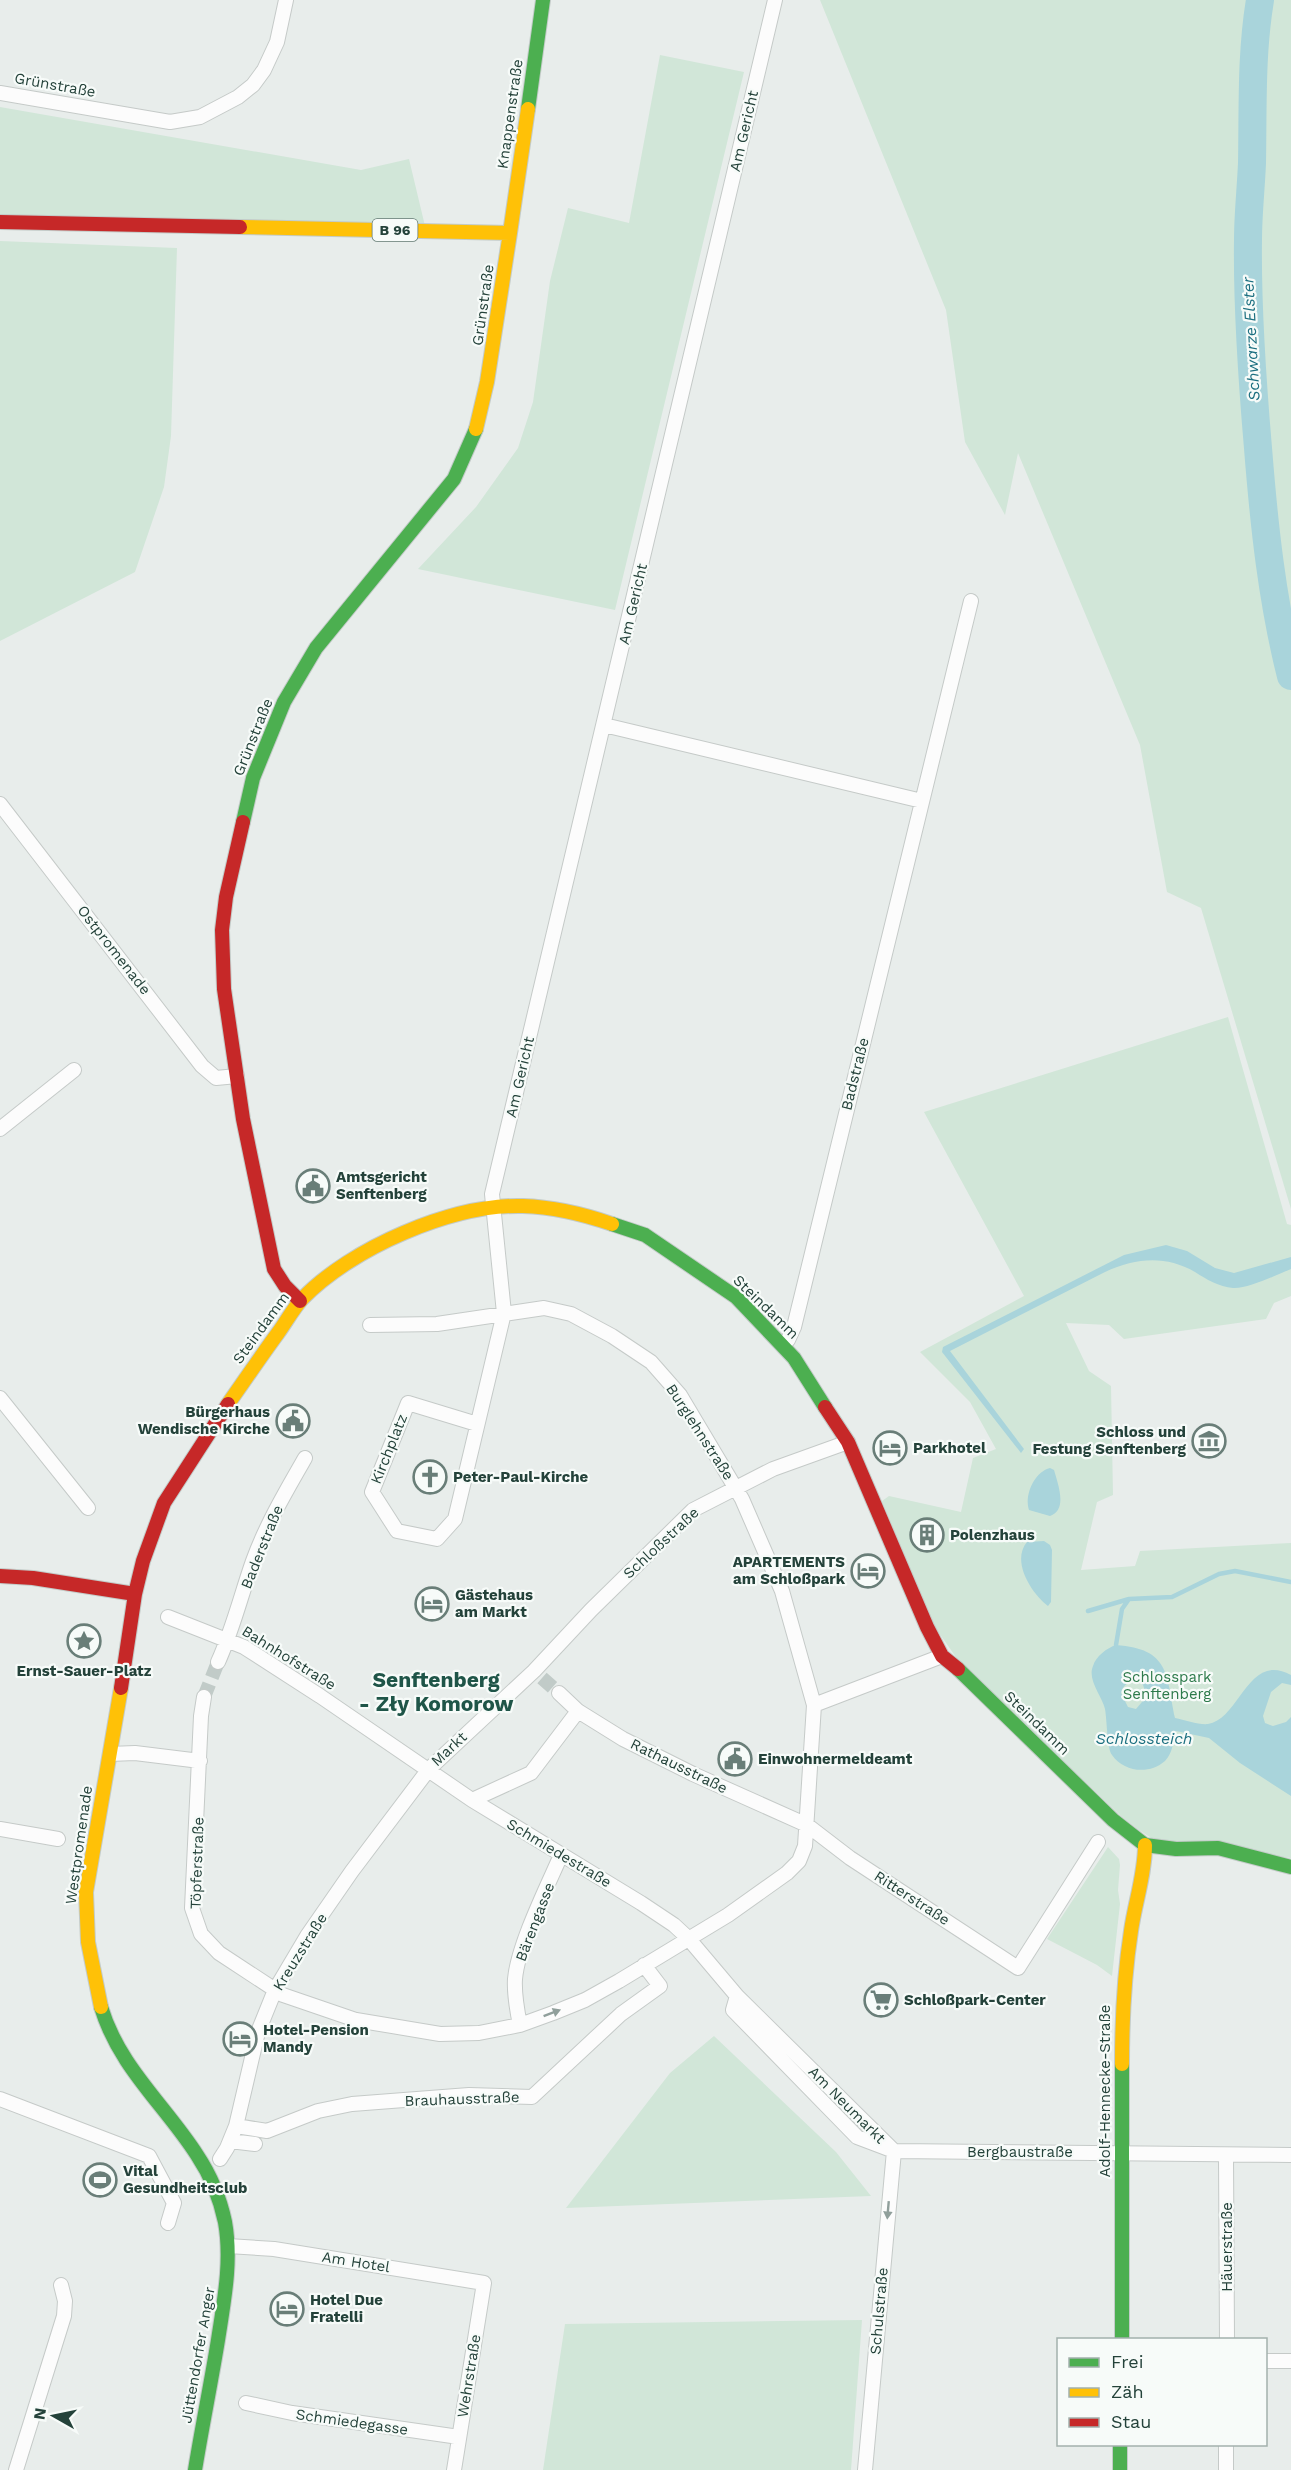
<svg xmlns="http://www.w3.org/2000/svg" width="1291" height="2470" viewBox="0 0 1291 2470" font-family="'Work Sans',sans-serif">
  <rect width="100%" height="100%" fill="#e8edeb"/>
  <path fill="#d1e6d8" d="M 820,0 L 1291,0 L 1291,1209 L 1201,908 L 1167,892 L 1140,745 L 1018,453 L 1005,515 L 965,442 L 946,310 Z
    M 660,55 L 744,72 L 615,610 L 418,569 L 476,507 L 518,448 L 533,402 L 550,281 L 568,208 L 629,223 Z
    M 0,107 L 361,170 L 409,159 L 425,226 L 0,217 Z
    M 0,241 L 177,248 L 171,436 L 164,487 L 135,572 L 0,641 Z
    M 1228,1017 L 1287,1224 L 1291,1225 L 1291,1296 L 1274,1303 L 1266,1319 L 1124,1339 L 1109,1325 L 1066,1323 L 1089,1371 L 1111,1386 L 1113,1495 L 1097,1502 L 1081,1570 L 1135,1566 L 1140,1551 L 1291,1543 L 1291,1858 L 1156,1841 L 1139,1830 L 1121,1816 L 958,1660 L 932,1623 L 882,1501 L 889,1496 L 961,1512 L 973,1458 L 996,1449 L 970,1402 L 920,1352 L 1024,1296 L 924,1112 Z
    M 1108,1847 L 1119,1859 L 1120,1865 L 1118,1890 L 1120,1904 L 1112,1976 L 1097,1965 L 1047,1939 Z
    M 714,2036 L 836,2152 L 871,2196 L 566,2208 L 670,2073 Z
    M 862,2320 L 851,2470 L 543,2470 L 565,2324 Z"/>
  <path fill="#a9d4db" fill-rule="evenodd" d="M 1166,1245 L 1187,1251 L 1215,1268 L 1234,1273 L 1291,1257 L 1291,1269 C 1276,1275 1248,1289 1233,1288 C 1219,1287 1206,1279 1195,1272 C 1165,1255 1136,1258 1105,1272 L 950,1351 L 1024,1449 L 1021,1453 L 942,1352 L 943,1347 L 1124,1255 Z
    M 1050,1468 L 1054,1470 C 1058,1484 1068,1510 1050,1516 L 1029,1510 C 1024,1496 1034,1472 1050,1468 Z
    M 1044,1541 L 1050,1545 L 1052,1550 L 1051,1602 L 1048,1606 C 1031,1593 1011,1561 1027,1542 Z
    M 1116,1645 C 1170,1649 1166,1674 1175,1718 C 1185,1720 1199,1725 1208,1724 C 1240,1719 1248,1651 1291,1675 L 1291,1685 L 1282,1683 L 1271,1692 L 1263,1716 L 1265,1723 L 1273,1726 L 1286,1722 L 1291,1717 L 1291,1796 L 1240,1763 L 1209,1738 L 1176,1731 C 1173,1741 1173,1753 1165,1761 C 1149,1775 1124,1772 1112,1755 C 1107,1749 1107,1720 1105,1709 C 1102,1696 1087,1680 1093,1666 C 1096,1656 1107,1648 1116,1645 ZM 1136,1681 L 1143,1685 L 1147,1696 L 1136,1709 L 1128,1707 L 1121,1693 C 1124,1684 1128,1682 1136,1681 Z"/>
  <g fill="none" stroke-linecap="round" stroke-linejoin="round">
    <path stroke="#a9d4db" stroke-width="4.5" d="M 1088,1611 L 1129,1599 L 1172,1597 L 1219,1574 L 1235,1571 L 1291,1582
      M 1116,1645 L 1122,1609 L 1129,1599"/>
    <path stroke="#a9d4db" stroke-width="28" d="M 1260,0 C 1251,54 1253,108 1252,163 C 1251,188 1248,214 1248,240 C 1247,309 1252,378 1258,448 C 1264,524 1272,601 1291,676"/>
    <path stroke="#c1cbc8" stroke-width="14" stroke-dasharray="14 7" stroke-linecap="butt" d="M 542,1678 L 559,1693
      M 204,1697 L 218,1662"/>
    <defs>
      <path id="street" d="M 0,93 L 170,122 L 200,117 L 238,97 L 253,85 L 264,70 L 277,42 L 286,0
        M 604,725 L 922,801
        M 0,804 L 202,1066 L 216,1078 L 237,1076
        M 0,1129 L 74,1070
        M 782,1344 L 788,1340 L 794,1327 L 971,601
        M 0,1398 L 88,1508
        M 477,1424 L 408,1403 L 372,1492 L 397,1531 L 437,1539 L 455,1519 L 504,1313 L 492,1194 L 775,0
        M 168,1617 L 244,1647 L 320,1696 L 472,1800 L 641,1903 L 674,1925 L 688,1938 L 737,1996 L 894,2151
        M 218,1662 C 233,1629 241,1595 253,1561 C 266,1525 286,1491 305,1458
        M 559,1693 L 578,1711 L 623,1739 L 693,1774 L 807,1825 L 850,1858 L 1018,1968 L 1098,1842
        M 204,1697 L 201,1716 L 192,1908 L 201,1934 L 219,1953 L 283,1995 L 356,2020 L 440,2034 L 479,2033 L 520,2025 L 553,2013 L 585,2000 L 619,1981 L 728,1915 L 787,1873 L 799,1861 L 805,1846 L 814,1705 L 782,1591 L 742,1499 L 680,1395 L 651,1362 L 612,1336 L 571,1314 L 544,1308 L 437,1324 L 370,1325
        M 814,1705 L 942,1656
        M 110,1754 L 135,1753 L 200,1761
        M 472,1800 L 531,1773 L 578,1711
        M 0,1829 L 58,1839
        M 737,1996 L 733,2010 L 857,2137 L 894,2151 L 1291,2155
        M 520,2025 C 517,2010 514,1994 515,1979 C 518,1945 547,1887 561,1855
        M 0,2099 L 149,2156 L 174,2203 L 168,2223
        M 236,2126 L 267,2131 L 318,2111 L 352,2104 L 469,2095 L 532,2097 L 621,2014 L 660,1986 L 644,1965
        M 230,2141 L 255,2144
        M 1226,2155 L 1227,2340
        M 220,2159 L 227,2148 L 236,2126 L 258,2032 L 275,1990 L 307,1936 L 352,1871 L 429,1769 L 534,1671 L 591,1610 L 693,1510 L 773,1469 L 848,1442
        M 228,2246 L 274,2249 L 484,2283 L 454,2470
        M 1266,2361 L 1291,2361
        M 246,2403 L 292,2413 L 459,2437
        M 16,2470 L 64,2316 L 65,2301 L 61,2285
        M 865,2470 L 894,2151
        M 1226,2470 L 1226,2444"/>
      <path id="fast" d="M 528,109 L 543,0
        M 243,822 L 253,778 L 284,702 L 316,648 L 454,479 L 476,429
        M 612,1224 L 645,1235 L 736,1297 L 794,1358 L 825,1407
        M 958,1669 L 1113,1820 L 1145,1845 L 1176,1849 L 1218,1848 L 1291,1867
        M 101,2007 C 119,2067 165,2105 197,2155 C 211,2176 220,2198 225,2222 C 232,2261 224,2301 218,2340 C 211,2383 202,2427 195,2470
        M 1122,2064 L 1122,2340
        M 1120,2444 L 1120,2470"/>
      <path id="slow" d="M 240,227 L 510,233 L 528,109
        M 476,429 L 487,382 L 510,233
        M 228,1404 C 245,1380 261,1356 278,1333 C 286,1322 293,1309 302,1299 C 351,1248 452,1204 523,1206 C 555,1207 583,1214 612,1224
        M 101,2007 L 88,1942 L 86,1892 L 121,1688
        M 1122,2064 C 1122,2018 1124,1976 1131,1931 C 1135,1902 1145,1875 1145,1845"/>
      <path id="jam" d="M 0,222 L 240,227
        M 243,822 L 226,897 L 222,930 L 224,989 L 243,1119 L 274,1269 L 285,1286 L 300,1301
        M 825,1407 L 848,1442 L 927,1627 L 942,1656 L 958,1669
        M 0,1576 L 33,1578 L 135,1594
        M 121,1688 L 135,1594 L 143,1561 L 164,1503 L 228,1404"/>
    </defs>
    <use href="#street" stroke="#c5cac8" stroke-width="16"/>
    <use href="#fast" stroke="#c3cbc8" stroke-width="16"/>
    <use href="#slow" stroke="#c3cbc8" stroke-width="16"/>
    <use href="#jam" stroke="#c3cbc8" stroke-width="16"/>
    <use href="#street" stroke="#fcfcfc" stroke-width="14"/>
    <use href="#fast" stroke="#4caf50" stroke-width="14"/>
    <use href="#slow" stroke="#ffc107" stroke-width="14"/>
    <use href="#jam" stroke="#c62828" stroke-width="14"/>
  </g>
  <defs><path id="oneway-solid" d="M-6-.8H1V-3.2L6.5 0L1 3.2V.8H-6Z" transform="scale(1.5)"/></defs>
  <g fill="#909f9b">
    <use href="#oneway-solid" transform="translate(552 2013) rotate(-21)"/>
    <use href="#oneway-solid" transform="translate(888 2210) rotate(95)"/>
  </g>
  <defs>
    <symbol id="civic-ring" viewBox="-11 -11 22 22"><circle r="9.5" fill="#f7fbf9" stroke="#697e78" stroke-width="1.5"/><path d="M-.6-6.5H3V-4.5H.6V-3L4-1V1h2V6H-6V1h2V-1L-.6-3ZM-1.2 2.5V6h2.4V2.5Z" fill="#697e78"/></symbol>
    <symbol id="museum-ring" viewBox="-11 -11 22 22"><circle r="9.5" fill="#f7fbf9" stroke="#697e78" stroke-width="1.5"/><path d="M0-6L6-3V-2H-6V-3ZM-5-1h2V3h-2ZM-1-1h2V3h-2ZM3-1h2V3H3ZM-6 4H6V6H-6Z" fill="#697e78"/></symbol>
    <symbol id="hotel-ring" viewBox="-11 -11 22 22"><circle r="9.5" fill="#f7fbf9" stroke="#697e78" stroke-width="1.5"/><path d="M-6-4.5h1.5V1H6V5H4.5V3h-9V5H-6ZM-4 0a1.8 1.8 0 1 1 3.6 0ZM.5 0V-2.5h3Q6-2.5 6 0Z" fill="#697e78"/></symbol>
    <symbol id="church-ring" viewBox="-11 -11 22 22"><circle r="9.5" fill="#f7fbf9" stroke="#697e78" stroke-width="1.5"/><path d="M-1.2-6h2.4v3.5h3.3v2.4h-3.3V6h-2.4V-.1h-3.3v-2.4h3.3Z" fill="#697e78"/></symbol>
    <symbol id="building-ring" viewBox="-11 -11 22 22"><circle r="9.5" fill="#f7fbf9" stroke="#697e78" stroke-width="1.5"/><path d="M-4-6H4V6H1V3H-1V6H-4ZM-2.5-4.3h1.7v1.8h-1.7ZM.8-4.3h1.7v1.8H.8ZM-2.5-1h1.7V.8h-1.7ZM.8-1h1.7V.8H.8Z" fill="#697e78"/></symbol>
    <symbol id="sight-ring" viewBox="-11 -11 22 22"><circle r="9.5" fill="#f7fbf9" stroke="#697e78" stroke-width="1.5"/><path d="M0-6L1.8-2.2L6-1.7L2.9 1.2L3.7 5.4L0 3.3L-3.7 5.4L-2.9 1.2L-6-1.7L-1.8-2.2Z" fill="#697e78"/></symbol>
    <symbol id="supermarket-ring" viewBox="-11 -11 22 22"><circle r="9.5" fill="#f7fbf9" stroke="#697e78" stroke-width="1.5"/><path d="M-6-5.5h2.5l.6 2H6L4.5 2H-2.5L-4.4-4H-6ZM-1.5 3.2a1.3 1.3 0 1 0 .1 0ZM3 3.2a1.3 1.3 0 1 0 .1 0Z" fill="#697e78"/></symbol>
    <symbol id="stadium-ring" viewBox="-11 -11 22 22"><circle r="9.5" fill="#f7fbf9" stroke="#697e78" stroke-width="1.5"/><path d="M0-5a6.5 5 0 1 0 0 10a6.5 5 0 1 0 0-10ZM-3.5-1.8h7v3.6h-7Z" fill="#697e78"/></symbol>
  </defs>
  <g fill-rule="evenodd">
    <use href="#civic-ring" x="294" y="1167" width="38" height="38"/>
    <use href="#civic-ring" x="274" y="1402" width="38" height="38"/>
    <use href="#museum-ring" x="1190" y="1422" width="38" height="38"/>
    <use href="#hotel-ring" x="871" y="1429" width="38" height="38"/>
    <use href="#church-ring" x="411" y="1458" width="38" height="38"/>
    <use href="#building-ring" x="908" y="1516" width="38" height="38"/>
    <use href="#hotel-ring" x="849" y="1552" width="38" height="38"/>
    <use href="#hotel-ring" x="413" y="1585" width="38" height="38"/>
    <use href="#sight-ring" x="65" y="1622" width="38" height="38"/>
    <use href="#civic-ring" x="716" y="1740" width="38" height="38"/>
    <use href="#supermarket-ring" x="862" y="1981" width="38" height="38"/>
    <use href="#hotel-ring" x="221" y="2020" width="38" height="38"/>
    <use href="#stadium-ring" x="81" y="2161" width="38" height="38"/>
    <use href="#hotel-ring" x="268" y="2290" width="38" height="38"/>
  </g>
  <g text-anchor="middle" dominant-baseline="central" stroke-width="4.5" stroke-linejoin="round" paint-order="stroke">
    <rect fill="#f7fbf9" stroke="#637a73" stroke-width="1.5" x="372.5" y="219" width="45" height="22" rx="4.5"/>
    <g font-size="14" font-weight="bold" fill="#24423a">
      <text x="395" y="230">B 96</text>
    </g>
    <g font-size="15" fill="#24423a" stroke="#f7fbf9">
      <text transform="translate(55 85) rotate(10)">Grünstraße</text>
      <text transform="translate(510 114) rotate(-82)">Knappenstraße</text>
      <text transform="translate(744 131) rotate(-77)">Am Gericht</text>
      <text transform="translate(483 305) rotate(-82)">Grünstraße</text>
      <text transform="translate(633 604) rotate(-77)">Am Gericht</text>
      <text transform="translate(253 737) rotate(-68)">Grünstraße</text>
      <text transform="translate(114 950) rotate(52)">Ostpromenade</text>
      <text transform="translate(855 1074) rotate(-76)">Badstraße</text>
      <text transform="translate(520 1077) rotate(-77)">Am Gericht</text>
      <text transform="translate(766 1307) rotate(44)">Steindamm</text>
      <text transform="translate(261 1328) rotate(-54)">Steindamm</text>
      <text transform="translate(700 1432) rotate(57)">Burglehnstraße</text>
      <text transform="translate(389 1449) rotate(-68)">Kirchplatz</text>
      <text transform="translate(661 1543) rotate(-43)">Schloßstraße</text>
      <text transform="translate(262 1547) rotate(-68)">Baderstraße</text>
      <text transform="translate(289 1658) rotate(32)">Bahnhofstraße</text>
      <text transform="translate(1037 1723) rotate(44)">Steindamm</text>
      <text transform="translate(449 1749) rotate(-43)">Markt</text>
      <text transform="translate(679 1766) rotate(26)">Rathausstraße</text>
      <text transform="translate(79 1845) rotate(-82)">Westpromenade</text>
      <text transform="translate(559 1853) rotate(31)">Schmiedestraße</text>
      <text transform="translate(197 1863) rotate(-88)">Töpferstraße</text>
      <text transform="translate(912 1898) rotate(33)">Ritterstraße</text>
      <text transform="translate(535 1922) rotate(-69)">Bärengasse</text>
      <text transform="translate(300 1952) rotate(-58)">Kreuzstraße</text>
      <text transform="translate(1105 2091) rotate(-90)">Adolf-Hennecke-Straße</text>
      <text transform="translate(462 2099) rotate(-2)">Brauhausstraße</text>
      <text transform="translate(847 2105) rotate(45)">Am Neumarkt</text>
      <text x="1020" y="2152">Bergbaustraße</text>
      <text transform="translate(1227 2247) rotate(-90)">Häuerstraße</text>
      <text transform="translate(356 2262) rotate(9)">Am Hotel</text>
      <text transform="translate(879 2311) rotate(-85)">Schulstraße</text>
      <text transform="translate(198 2355) rotate(-80)">Jüttendorfer Anger</text>
      <text transform="translate(469 2376) rotate(-81)">Wehrstraße</text>
      <text transform="translate(352 2422) rotate(8)">Schmiedegasse</text>
    </g>
    <g font-size="15" font-weight="bold" fill="#24423a" stroke="#f7fbf9" text-anchor="start">
      <text x="336" y="1177">Amtsgericht<tspan x="336" dy="17">Senftenberg</tspan></text>
      <text x="270" y="1412" text-anchor="end">Bürgerhaus<tspan x="270" dy="17">Wendische Kirche</tspan></text>
      <text x="1186" y="1432" text-anchor="end">Schloss und<tspan x="1186" dy="17">Festung Senftenberg</tspan></text>
      <text x="913" y="1448">Parkhotel</text>
      <text x="453" y="1477">Peter-Paul-Kirche</text>
      <text x="950" y="1535">Polenzhaus</text>
      <text x="845" y="1562" text-anchor="end">APARTEMENTS<tspan x="845" dy="17">am Schloßpark</tspan></text>
      <text x="455" y="1595">Gästehaus<tspan x="455" dy="17">am Markt</tspan></text>
      <text x="84" y="1671" text-anchor="middle">Ernst-Sauer-Platz</text>
      <text x="758" y="1759">Einwohnermeldeamt</text>
      <text x="904" y="2000">Schloßpark-Center</text>
      <text x="263" y="2030">Hotel-Pension<tspan x="263" dy="17">Mandy</tspan></text>
      <text x="123" y="2171">Vital<tspan x="123" dy="17">Gesundheitsclub</tspan></text>
      <text x="310" y="2300">Hotel Due<tspan x="310" dy="17">Fratelli</tspan></text>
    </g>
    <g font-size="15" fill="#2d7a4b" stroke="#f7fbf9">
      <text x="1167" y="1677">Schlosspark<tspan x="1167" dy="17">Senftenberg</tspan></text>
    </g>
    <g font-size="16" font-style="italic" fill="#1c6f80" stroke="#f7fbf9">
      <text transform="translate(1251 339) rotate(-93)">Schwarze Elster</text>
      <text x="1144" y="1738">Schlossteich</text>
    </g>
    <g font-size="21" font-weight="bold" fill="#1f5548" stroke="#f7fbf9">
      <text x="436" y="1679">Senftenberg<tspan x="436" dy="24">- Zły Komorow</tspan></text>
    </g>
  </g>
  <rect x="1057" y="2338" width="210" height="108" fill="#f7fbf9" stroke="#a3b1ad" stroke-width="1.5"/>
  <rect x="1069" y="2358" width="30" height="9" fill="#4caf50" stroke="#a3b1ad" stroke-width="1.5"/>
  <text x="1111" y="2368" font-size="18" fill="#24423a">Frei</text>
  <rect x="1069" y="2388" width="30" height="9" fill="#ffc107" stroke="#a3b1ad" stroke-width="1.5"/>
  <text x="1111" y="2398" font-size="18" fill="#24423a">Zäh</text>
  <rect x="1069" y="2418" width="30" height="9" fill="#c62828" stroke="#a3b1ad" stroke-width="1.5"/>
  <text x="1111" y="2428" font-size="18" fill="#24423a">Stau</text>
  <g transform="translate(54 2416) rotate(279)" stroke="#f7fbf9" stroke-width="4.5" paint-order="stroke">
  <path d="M0-4.5L10 22L0 15L-10 22Z" fill="#24423a"/>
  <text y="-9" font-size="16" font-weight="bold" text-anchor="middle" fill="#24423a">N</text>
  </g>
</svg>
